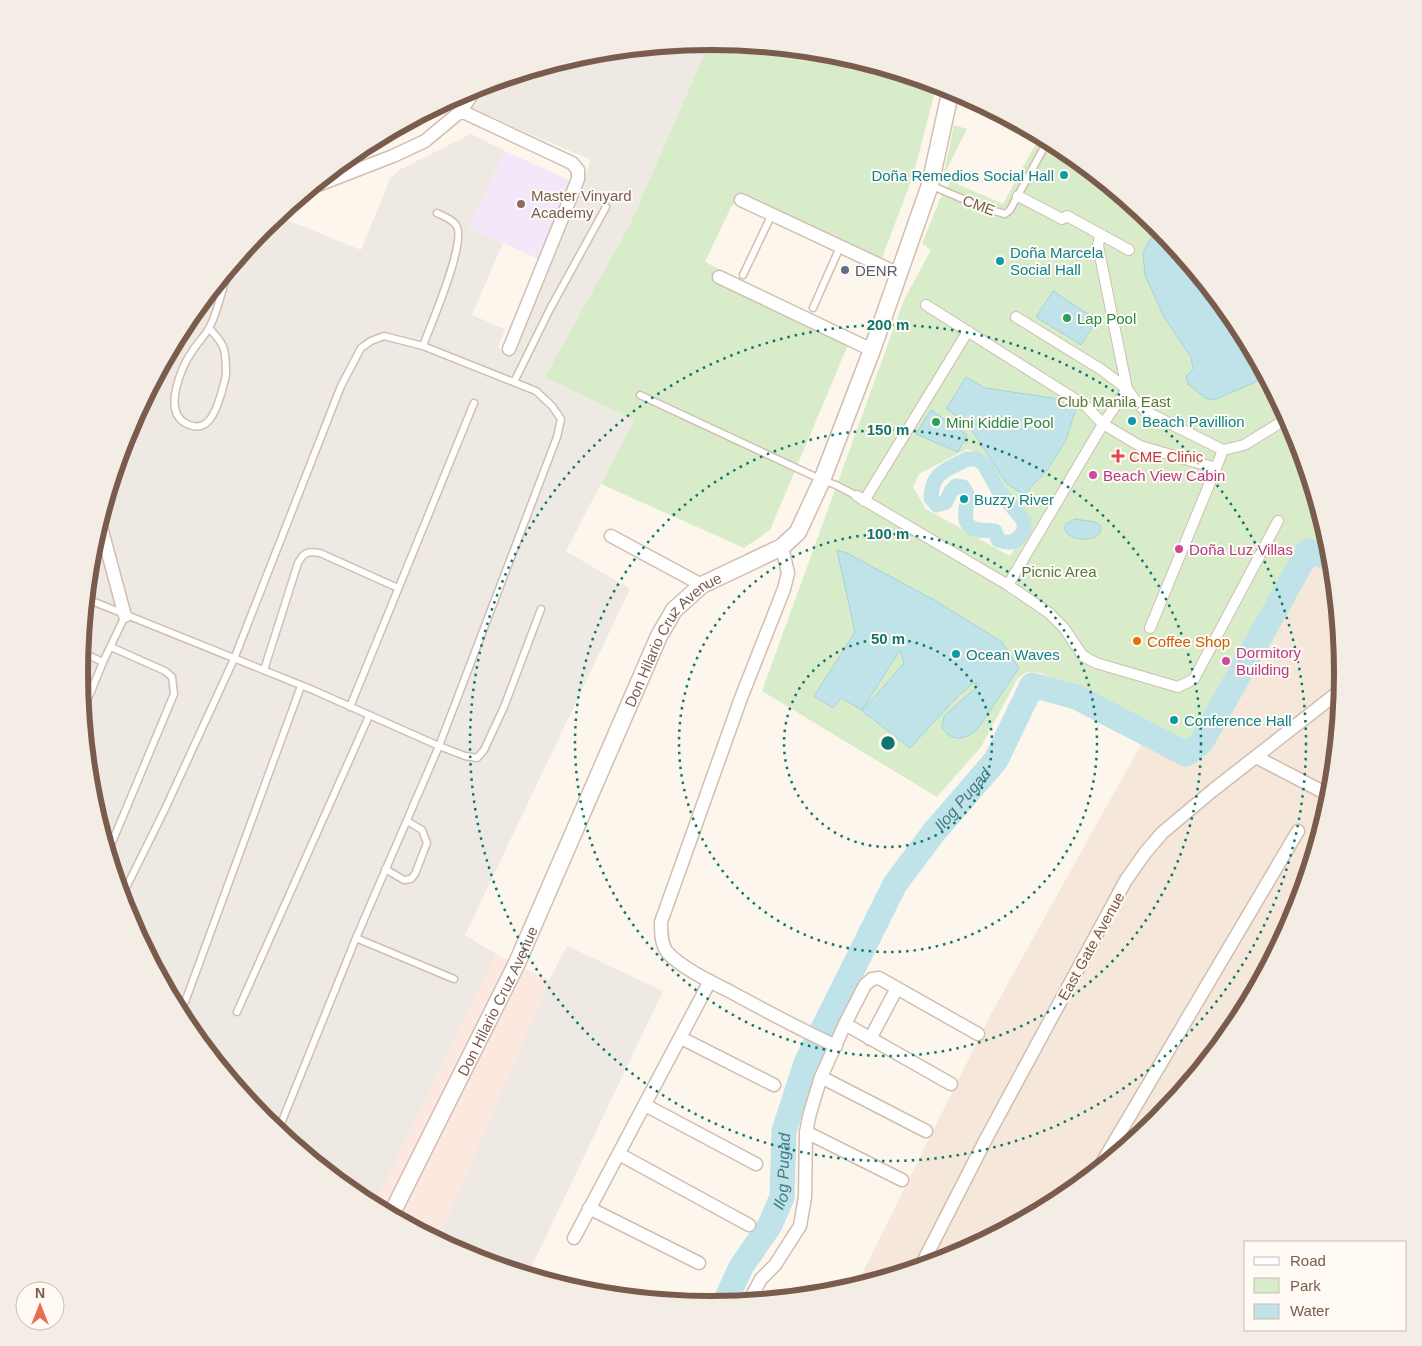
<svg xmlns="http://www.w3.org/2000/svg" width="1422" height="1346" viewBox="0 0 1422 1346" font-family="Helvetica,sans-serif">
  <rect width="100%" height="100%" fill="#fdf6ec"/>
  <path fill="#f5e8da" d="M 1310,561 L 1333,570 L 1343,673 L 1331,797 L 1295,915 L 1236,1024 L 1158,1120 L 1062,1198 L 952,1257 L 856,1286 L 991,1014 L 1144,739 L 1181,757 L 1206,748 Z"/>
  <path fill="#fde8e0" d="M 496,954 L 549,980 L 438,1240 L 374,1206 Z"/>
  <path fill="#efe9e4" d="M 710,41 L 629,226 L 546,377 L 634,420 L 566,551 L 630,589 L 465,935 L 496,954 L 374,1206 L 360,1198 L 264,1120 L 186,1024 L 127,914 L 91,796 L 79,673 L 91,549 L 101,519 L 107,517 L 105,505 L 113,477 L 163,364 L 186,322 L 264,226 L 277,216 L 361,250 L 390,179 L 399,170 L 471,134 L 505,151 L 469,227 L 503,243 L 472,315 L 505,329 L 498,348 L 513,356 L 591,160 L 472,109 L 484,92 L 488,84 L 588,53 Z
    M 447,101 L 425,124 L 380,148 L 369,143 Z
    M 567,946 L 663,991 L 528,1274 L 469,1257 L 438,1240 L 549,980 Z"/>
  <path fill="#f3e8fa" d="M 369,143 L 380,148 L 344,161 L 360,148 Z
    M 505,151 L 571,181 L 538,259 L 469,227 Z"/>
  <path fill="#d8ecc9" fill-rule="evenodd" d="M 710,41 L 835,53 L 937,84 L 913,176 L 882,258 L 744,193 L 731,207 L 705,262 L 853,333 L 770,530 L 744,548 L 601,484 L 634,420 L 545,377 L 629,226 Z
    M 954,125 L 967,129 L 943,177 Z
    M 1040,136 L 1062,148 L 1158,226 L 1236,322 L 1295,432 L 1331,552 L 1317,545 L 1308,543 L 1302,547 L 1199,737 L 1183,741 L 1041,673 L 1027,672 L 1018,678 L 981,747 L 937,797 L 762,691 L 904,300 L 931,250 L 922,244 L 940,199 L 951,181 L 1003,204 ZM 967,449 L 977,453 L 999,489 L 1030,524 L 1010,556 L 926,509 L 913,487 L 919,474 Z"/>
  <path fill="#bfe3e8" stroke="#a5d3da" d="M 1164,234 L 1226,310 C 1227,323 1236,339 1244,350 L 1243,335 L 1265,376 L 1260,380 L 1214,400 L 1205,398 L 1188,384 L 1186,376 L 1193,369 L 1191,357 L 1164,317 L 1145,275 L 1143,253 L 1151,238 Z
    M 1053,291 L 1097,320 L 1081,345 L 1036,317 Z
    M 966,377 L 985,388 L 1053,398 L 1076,409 L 1066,440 L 1048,469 L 1024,495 L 1006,483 L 966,421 L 946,409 Z
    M 931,410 L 967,435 L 958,452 L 916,434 Z
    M 1075,519 L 1095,522 L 1101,526 C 1102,545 1070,540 1066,532 C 1064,529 1065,527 1066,524 Z
    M 837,550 L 847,553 L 858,559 L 936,601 L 1002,642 L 1019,668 L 976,731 C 962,740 953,742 942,728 L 944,716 L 980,684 L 973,683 L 956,698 L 910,748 L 862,711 L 904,663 L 900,650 L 862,710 L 841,698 L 833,708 L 814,696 L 855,632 Z"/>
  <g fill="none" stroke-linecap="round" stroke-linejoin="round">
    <path stroke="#bfe3e8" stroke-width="15" d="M 967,459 L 976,459 L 984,464 L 998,490 L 1024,521 L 1024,531 C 1016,542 1012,545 998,540 L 995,531 C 990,530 985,531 979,530 C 957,526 969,507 967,494 C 967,493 964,489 963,487 L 956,486 L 951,491 L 946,502 L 937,505 L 931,498 C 932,472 946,470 967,459 Z"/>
    <path stroke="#bfe3e8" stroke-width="25" id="s1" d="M 724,1304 L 741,1267 L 770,1225 L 782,1197 L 784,1131 L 806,1063 L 895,884 L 934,832 L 996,760 L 1032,685 L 1076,697 L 1186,754 L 1201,743 L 1308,551 L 1332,559"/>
    <defs>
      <path id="service" d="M 930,185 L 984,208 L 1005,214 L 1010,210 L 1048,140
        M 743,275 L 772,214
        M 813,308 L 840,247
        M 209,328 C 214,334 223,342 224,350 C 226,357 226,365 226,373 C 226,379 223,385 222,391 C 217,407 210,435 187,424 C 161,412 182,366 193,350 C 198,342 205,336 209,328 C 217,315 223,286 228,271
        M 423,346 C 430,326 468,240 456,225 C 452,219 443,216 437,213
        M 514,382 L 550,309 L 606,207
        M 640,395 L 822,480 L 836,485 L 857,496
        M 87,599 L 313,690 L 439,746 L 465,756 L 477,758 L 484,750 L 504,707 L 541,609
        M 81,652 L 103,662
        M 264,670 L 298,563 C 304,552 308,551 320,553 L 398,588
        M 350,707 L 474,403
        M 83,711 L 103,662 L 125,616
        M 108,852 L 174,694 L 172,677 L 165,671 L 111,647
        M 385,869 L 404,880 L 411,879 L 415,874 L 427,843 L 422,830 L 407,821
        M 122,896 L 165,809 L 234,659 L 341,386 L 361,348 L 371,341 L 384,336 L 423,346 L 536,391 L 552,406 L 561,419 L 557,437 L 439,746 L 356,938 L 278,1131
        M 356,938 L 454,979
        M 185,1002 L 301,686
        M 237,1012 L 369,716"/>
      <path id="pedestrian" d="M 1018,196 L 1062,219 L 1067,216 L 1129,250
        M 1100,234 L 1098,246 L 1127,389 L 1138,404 L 1145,411 L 1223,450
        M 926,305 L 1086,406 L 1103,424 L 1008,585
        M 1016,317 L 1102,370 L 1127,389 L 1103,424 L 1140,446 L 1216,468 L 1150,628
        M 1266,379 L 1269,384
        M 1216,468 L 1223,450 L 1244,445 L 1288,418
        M 857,496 L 1008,585 L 1049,613 L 1064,628 L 1083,656 L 1096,663 L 1178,687 L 1194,679 L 1278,521
        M 864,501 L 968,331"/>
      <path id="minor" d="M 461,111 L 572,163 L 578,170 L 578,179 L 509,349
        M 313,187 L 393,156 L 425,141 L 461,111 L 477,87
        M 741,200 L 899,274
        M 719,277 L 872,350
        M 125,439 L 133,421
        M 100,523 L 125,616
        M 611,536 L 702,585
        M 782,547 L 788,573 L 784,589 L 741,698 L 661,922 C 661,932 661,944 667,952 C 680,967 711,982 729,991 C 764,1010 799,1029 836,1046
        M 1256,757 L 1331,796
        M 845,1024 L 951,1084
        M 681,1038 L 774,1085
        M 870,1039 L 897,988
        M 821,1077 L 926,1131
        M 645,1105 L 756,1164
        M 806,1132 L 902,1180
        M 619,1154 L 749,1225
        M 1099,1168 L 1298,831
        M 589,1208 L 699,1263
        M 574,1238 L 710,981
        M 921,1266 L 987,1137 L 1126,880 L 1145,853 L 1162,833 L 1212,791 L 1341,690
        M 749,1301 L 761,1279 L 775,1265 L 800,1226 L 805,1197 L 806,1132 L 810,1113 L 821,1077 L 845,1024 L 865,985 L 872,979 L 879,978 L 978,1034"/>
      <g id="tertiary">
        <path id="s2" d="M 391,1215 L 517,963 L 659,636 L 674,610 L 702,585 L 782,547 L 798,532 L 822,480 L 872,350 L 930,185 L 951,89"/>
      </g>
    </defs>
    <use href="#service" stroke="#d1beb0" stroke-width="9"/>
    <use href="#pedestrian" stroke="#d1beb0" stroke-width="12"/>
    <use href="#minor" stroke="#d1beb0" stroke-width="15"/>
    <use href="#tertiary" stroke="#d1beb0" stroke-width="19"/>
    <use href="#service" stroke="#fff" stroke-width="6"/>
    <use href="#pedestrian" stroke="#fff" stroke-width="10"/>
    <use href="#minor" stroke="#fff" stroke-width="12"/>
    <use href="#tertiary" stroke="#fff" stroke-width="16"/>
  </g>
  <g fill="none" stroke="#0f766e" stroke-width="2.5" stroke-dasharray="2.5 5">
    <circle cx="888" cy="743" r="104"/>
    <circle cx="888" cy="743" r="209"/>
    <circle cx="888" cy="743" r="313"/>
    <circle cx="888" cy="743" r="418"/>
  </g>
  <g fill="#0f9aa8" stroke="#fffaf3" stroke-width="2">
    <circle cx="1064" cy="175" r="5"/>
    <circle cx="1000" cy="261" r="5"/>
    <circle cx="1132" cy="421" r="5"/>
    <circle cx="964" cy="499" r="5"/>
    <circle cx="956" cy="654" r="5"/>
    <circle cx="1174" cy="720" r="5"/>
  </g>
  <circle fill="#8d6e63" stroke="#fffaf3" stroke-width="2" cx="521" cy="204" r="5"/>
  <circle fill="#5c6f8a" stroke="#fffaf3" stroke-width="2" cx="845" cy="270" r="5"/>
  <g fill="#2e9e5b" stroke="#fffaf3" stroke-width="2">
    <circle cx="1067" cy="318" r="5"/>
    <circle cx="936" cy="422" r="5"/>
  </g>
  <path fill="#e0444e" stroke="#fffaf3" stroke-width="2" d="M1115.5 448.5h5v5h5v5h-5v5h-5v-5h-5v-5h5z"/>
  <g fill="#d1479c" stroke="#fffaf3" stroke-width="2">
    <circle cx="1093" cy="475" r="5"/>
    <circle cx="1179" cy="549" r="5"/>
    <circle cx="1226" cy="661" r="5"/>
  </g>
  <circle fill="#e8710a" stroke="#fffaf3" stroke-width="2" cx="1137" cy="641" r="5"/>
  <g text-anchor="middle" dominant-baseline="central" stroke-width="4" stroke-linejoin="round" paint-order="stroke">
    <g font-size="15" fill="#0d838f" stroke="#fffaf3" text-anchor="start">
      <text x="1054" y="175" text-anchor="end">Doña Remedios Social Hall</text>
      <text x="1010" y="252">Doña Marcela<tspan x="1010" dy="17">Social Hall</tspan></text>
      <text x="1142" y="421">Beach Pavillion</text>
      <text x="974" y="499">Buzzy River</text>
      <text x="966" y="654">Ocean Waves</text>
      <text x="1184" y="720">Conference Hall</text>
    </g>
    <g font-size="15" fill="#785e54" stroke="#fffaf3" text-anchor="start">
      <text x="531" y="195">Master Vinyard<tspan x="531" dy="17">Academy</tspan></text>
    </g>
    <g font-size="15" fill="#7a5c4d" stroke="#fffaf3">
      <text transform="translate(979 205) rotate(20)">CME</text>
      <text stroke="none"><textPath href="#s2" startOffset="644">Don Hilario Cruz Avenue</textPath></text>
      <text transform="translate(1091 946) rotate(-61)">East Gate Avenue</text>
      <text stroke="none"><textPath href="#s2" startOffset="239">Don Hilario Cruz Avenue</textPath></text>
    </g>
    <g font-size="15" fill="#4e5e75" stroke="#fffaf3" text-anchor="start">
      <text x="855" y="270">DENR</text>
    </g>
    <g font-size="15" fill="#27864d" stroke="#fffaf3" text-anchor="start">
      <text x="1077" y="318">Lap Pool</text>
      <text x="946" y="422">Mini Kiddie Pool</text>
    </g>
    <g font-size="15" fill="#537a41" stroke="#fffaf3">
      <text x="1114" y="401">Club Manila East</text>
      <text x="1059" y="571">Picnic Area</text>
    </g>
    <g font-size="15" fill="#be3a42" stroke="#fffaf3" text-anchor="start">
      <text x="1129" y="456">CME Clinic</text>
    </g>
    <g font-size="15" fill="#b23c85" stroke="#fffaf3" text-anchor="start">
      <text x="1103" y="475">Beach View Cabin</text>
      <text x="1189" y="549">Doña Luz Villas</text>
      <text x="1236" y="652">Dormitory<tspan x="1236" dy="17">Building</tspan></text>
    </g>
    <g font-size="15" fill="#c56008" stroke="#fffaf3" text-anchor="start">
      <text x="1147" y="641">Coffee Shop</text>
    </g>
    <g font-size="16" font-style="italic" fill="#437c86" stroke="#fffaf3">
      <text stroke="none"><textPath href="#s1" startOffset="568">Ilog Pugad</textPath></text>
      <text stroke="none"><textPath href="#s1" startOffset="148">Ilog Pugad</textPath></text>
    </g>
  </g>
  <path d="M0 0H1422V1346H0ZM88 673a623 623 0 1 1 1246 0a623 623 0 1 1-1246 0Z" fill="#f4ede6" fill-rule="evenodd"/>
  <path fill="none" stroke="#7a5c4d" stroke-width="6" d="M88 673a623 623 0 1 1 1246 0a623 623 0 1 1-1246 0Z"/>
  <circle cx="888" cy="743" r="8" fill="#0f766e" stroke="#fffaf3" stroke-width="2.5"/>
  <g font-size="15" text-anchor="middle" font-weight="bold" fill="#0f766e" stroke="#fffaf3" stroke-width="4" stroke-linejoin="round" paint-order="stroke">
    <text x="888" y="330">200 m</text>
    <text x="888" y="435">150 m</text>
    <text x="888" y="539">100 m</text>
    <text x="888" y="644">50 m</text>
  </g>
  <rect x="1244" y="1241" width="162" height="90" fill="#fffaf3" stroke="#cabbb1"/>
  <rect x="1254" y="1257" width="25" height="8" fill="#ffffff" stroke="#cabbb1"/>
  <text x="1290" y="1266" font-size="15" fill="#7a5c4d">Road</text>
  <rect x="1254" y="1278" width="25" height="15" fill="#d8ecc9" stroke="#cabbb1"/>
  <text x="1290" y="1291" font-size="15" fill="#7a5c4d">Park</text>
  <rect x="1254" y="1304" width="25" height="15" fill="#bfe3e8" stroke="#cabbb1"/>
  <text x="1290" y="1316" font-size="15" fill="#7a5c4d">Water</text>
  <g transform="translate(40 1306)"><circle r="24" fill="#fffaf3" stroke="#cabbb1"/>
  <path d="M0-4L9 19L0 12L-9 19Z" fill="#e76f51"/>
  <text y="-8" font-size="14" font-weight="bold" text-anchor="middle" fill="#7a5c4d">N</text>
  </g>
</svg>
